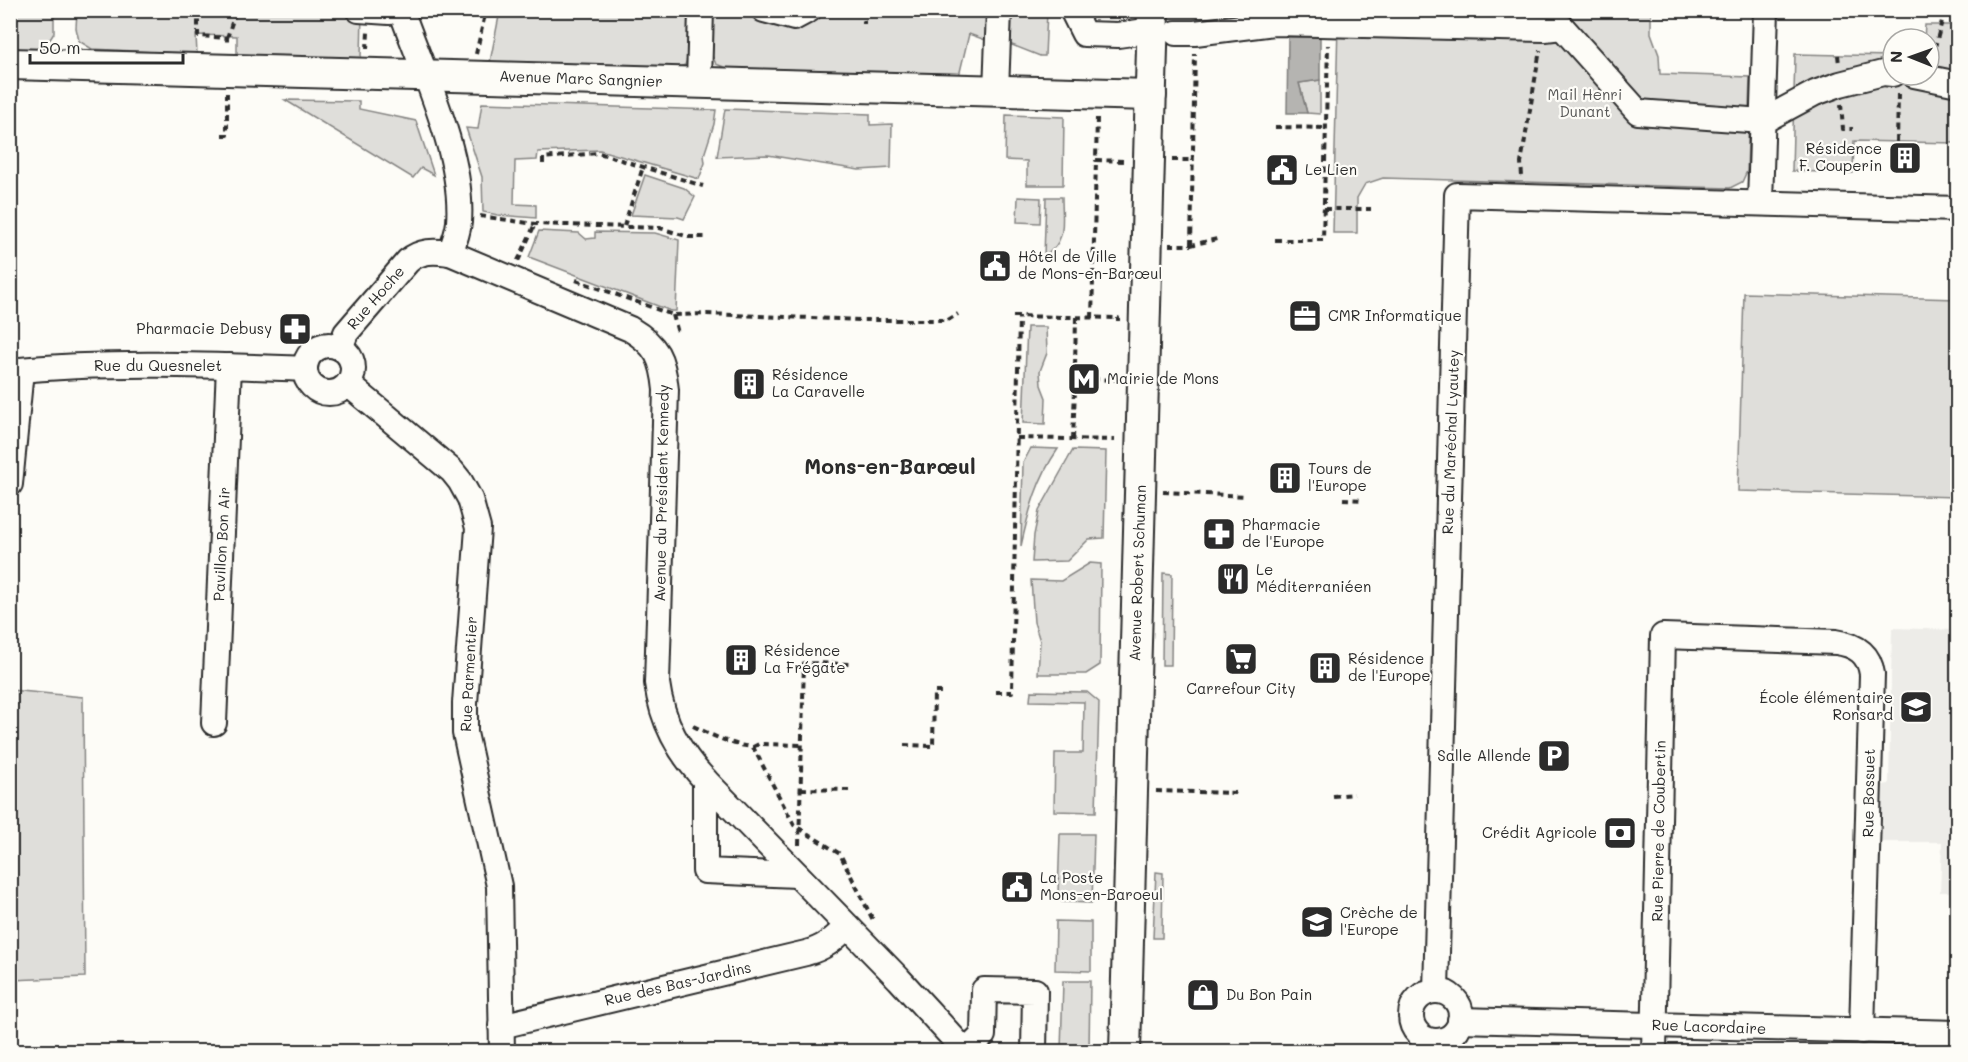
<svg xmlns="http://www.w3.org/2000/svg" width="1968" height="1062" viewBox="0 0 1968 1062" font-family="Mali,sans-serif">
<rect width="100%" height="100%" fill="#fdfcf7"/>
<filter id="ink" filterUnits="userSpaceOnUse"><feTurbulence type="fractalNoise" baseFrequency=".0167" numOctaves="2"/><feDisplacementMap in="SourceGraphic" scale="12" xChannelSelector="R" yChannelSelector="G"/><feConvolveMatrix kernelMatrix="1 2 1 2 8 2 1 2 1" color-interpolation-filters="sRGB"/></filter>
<g filter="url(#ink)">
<polygon fill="#edece8" points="1892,628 1957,630 1957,892 1940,892 1942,842 1882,842 1883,785 1889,784"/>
<g fill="#dfdeda" stroke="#858482" stroke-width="1.5">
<polygon points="11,11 54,11 54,33 46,46 32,51 11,50"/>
<polygon points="77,11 362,11 361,58 237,55 237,36 196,35 197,54 92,49 79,41 76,28"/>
<polygon points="500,11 689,11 687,59 685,65 677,68 490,62"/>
<polygon points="711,11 737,11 794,25 809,17 990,12 988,41 969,34 959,76 729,69 716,64 710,51"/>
<polygon points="1007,11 1047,11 1045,56 1040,56 1007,43"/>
<polygon points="1563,11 1651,11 1651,33 1659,55 1660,74 1750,77 1747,171 1742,182 1730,188 1383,178 1365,184 1357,198 1357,233 1333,233 1338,23 1562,27"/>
<polygon points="1925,25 1957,25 1957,143 1854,141 1853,173 1792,171 1795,54 1893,56 1893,75 1929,75 1929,39 1924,39"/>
<polygon points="1320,80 1320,114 1307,113 1299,83"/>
<polygon points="285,100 359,101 359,109 416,121 434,175 421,168 413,178"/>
<polygon points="482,103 716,110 714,124 704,155 705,163 699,179 600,150 538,152 537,160 515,161 514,204 536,205 536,218 498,215 483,212 482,177 466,128 478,129"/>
<polygon points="725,109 870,114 870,125 892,124 891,168 859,170 768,155 717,157"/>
<polygon points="1006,115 1064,117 1063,185 1027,185 1027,161 1005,160"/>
<polygon points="645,175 684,188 695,197 684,219 678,217 631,215"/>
<polygon points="1018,197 1041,198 1040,223 1017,222"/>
<path d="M 1046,197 L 1062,197 C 1062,222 1068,242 1044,256 Z"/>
<polygon points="539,231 579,233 586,239 595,238 595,232 655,233 679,240 676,311 671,311 529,257"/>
<polygon points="1744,293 1957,299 1957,497 1738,491"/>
<polygon points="1027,327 1046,327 1047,353 1040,371 1041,385 1046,398 1045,424 1023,423"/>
<path d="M 1031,448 L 1058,449 C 1037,479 1029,510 1021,546 L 1023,463 Z"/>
<polygon points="1073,450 1106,451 1104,538 1089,539 1067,561 1032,562 1034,535 1039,511"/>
<polygon points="1090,563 1101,564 1100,665 1086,674 1038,674 1040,641 1034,622 1031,580 1061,581"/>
<polygon points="1163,573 1172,574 1171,665 1162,665"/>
<polygon points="10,690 83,697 85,977 11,980"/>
<polygon points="1031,691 1087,692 1099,702 1096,812 1054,811 1055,753 1083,753 1084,702 1030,701"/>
<polygon points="1060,834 1094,834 1092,903 1062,902 1062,895 1058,894"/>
<polygon points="1156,872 1163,873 1162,938 1153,938"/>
<polygon points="1056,921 1091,922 1091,971 1055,970"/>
<polygon points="1063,981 1090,981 1089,1051 1061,1051"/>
</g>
<polygon fill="#b5b4b1" stroke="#7e7d7b" stroke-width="1.5" points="1288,37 1320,37 1320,80 1299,83 1307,113 1287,113"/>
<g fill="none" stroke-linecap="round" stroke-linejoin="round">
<g stroke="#2b2b2b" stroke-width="28">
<g id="minor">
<polyline points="359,10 389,12 394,10"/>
<polyline points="764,10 794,18 809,10"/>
<polyline points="1072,10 1084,34 1118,35 1139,32"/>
<polyline points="1562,27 1638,112 1763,121 1815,93 1840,84 1883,73 1893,74"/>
<polyline points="1176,33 1195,33 1274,23 1545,29 1562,27"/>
<polyline points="1914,75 1958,84"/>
<polyline points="699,82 701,10"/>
<polyline points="996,91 999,10"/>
<polyline points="1760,203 1766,10"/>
<path d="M 450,253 L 630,329 C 657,345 663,359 666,390 L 657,683 C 662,722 679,752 705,780 L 899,979 L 966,1052"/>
<circle cx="329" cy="369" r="24"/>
<path d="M 340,348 L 346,333 L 408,261 C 421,250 434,251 450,253 C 454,243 458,233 459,222 C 464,156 423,72 401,10"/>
<path d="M 10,371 C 108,361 207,365 305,369"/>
<polyline points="348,384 452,471 460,481 470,499 478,528 465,703 465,733 499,886 502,1052"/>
<polyline points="10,484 21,370"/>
<polyline points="214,723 229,366"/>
<polyline points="705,780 705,871 797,875"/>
<polyline points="1436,991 1457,195 1958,209"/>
<circle cx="1436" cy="1016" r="25"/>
<polyline points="1460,1020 1958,1033"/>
<path d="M 501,1026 L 806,953 C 824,948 834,940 846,927"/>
<polyline points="966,1052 983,1035 984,990 1035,991 1034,1052"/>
<path d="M 1654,1052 L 1663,636 L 1836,642 C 1856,645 1869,653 1872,674 L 1862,1031"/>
</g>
</g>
<g stroke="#2b2b2b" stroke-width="34">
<g id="major">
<polyline points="10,64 1151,95"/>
<polyline points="1125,1052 1153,10"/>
</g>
</g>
<g stroke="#2b2b2b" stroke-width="4" stroke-dasharray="6 4.5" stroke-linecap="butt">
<polyline points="198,10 198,36 227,38 227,46"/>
<polyline points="864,10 864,24"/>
<polyline points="227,38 236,10"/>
<polyline points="367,49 368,32"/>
<polyline points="476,54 486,10"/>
<polyline points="1838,55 1839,64"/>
<polyline points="1932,58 1945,10"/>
<polyline points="1841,104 1843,129 1853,129"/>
<polyline points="1097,118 1096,160 1124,161"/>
<polyline points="1275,127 1327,128"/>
<polyline points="222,135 227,135 227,93"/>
<polyline points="1897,142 1898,94"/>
<polyline points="1172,160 1192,160"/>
<polyline points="543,164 543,158 599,153 703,186"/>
<polyline points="1522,176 1521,163 1540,50"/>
<polyline points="1324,209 1371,209"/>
<polyline points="480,216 535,224 660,228 689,237 709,237"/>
<polyline points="624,226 643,167"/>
<polyline points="1275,240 1323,240 1328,45"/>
<polyline points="1169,245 1191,245 1217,239"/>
<polyline points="1191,245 1195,54"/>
<polyline points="517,258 519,259 535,224"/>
<polyline points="576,280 673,315 707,314 862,320 948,320 958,314"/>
<polyline points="673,315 678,333"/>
<polyline points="1013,316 1118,318 1118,321"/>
<polyline points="1092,318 1096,160"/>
<polyline points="1075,365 1076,317"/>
<polyline points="1093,379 1117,380"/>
<polyline points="1017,438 1115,440"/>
<polyline points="1073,439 1075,389"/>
<polyline points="1163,492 1246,496"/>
<polyline points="1343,499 1363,500"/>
<polyline points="996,692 1012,692 1019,316"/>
<path d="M 693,726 C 714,736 730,745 753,747 L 794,825 L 840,854 L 873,920"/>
<polyline points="904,745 933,746 934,692 942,692"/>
<polyline points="753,747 759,744 802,745"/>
<polyline points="801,789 849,790"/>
<polyline points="1156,791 1237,793"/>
<polyline points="1333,796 1354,794"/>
<polyline points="799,845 804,663 852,664"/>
</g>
<use href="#minor" stroke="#fdfcf7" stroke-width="24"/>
<use href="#major" stroke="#fdfcf7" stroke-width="30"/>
</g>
</g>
<defs>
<g id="building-square" transform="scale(1.725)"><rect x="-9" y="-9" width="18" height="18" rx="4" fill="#2b2b2b" stroke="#fdfcf7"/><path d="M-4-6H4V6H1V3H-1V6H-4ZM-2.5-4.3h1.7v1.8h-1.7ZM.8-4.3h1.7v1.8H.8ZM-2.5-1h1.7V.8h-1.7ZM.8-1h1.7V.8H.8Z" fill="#fff"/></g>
<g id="civic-square" transform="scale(1.725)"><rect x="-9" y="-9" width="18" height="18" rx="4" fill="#2b2b2b" stroke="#fdfcf7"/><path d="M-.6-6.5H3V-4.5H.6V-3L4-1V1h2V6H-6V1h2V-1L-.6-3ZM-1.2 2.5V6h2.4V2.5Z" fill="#fff"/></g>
<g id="office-square" transform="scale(1.725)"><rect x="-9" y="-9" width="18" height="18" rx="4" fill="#2b2b2b" stroke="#fdfcf7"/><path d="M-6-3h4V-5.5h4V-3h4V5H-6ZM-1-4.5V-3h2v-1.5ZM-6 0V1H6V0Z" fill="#fff"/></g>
<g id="pharmacy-square" transform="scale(1.725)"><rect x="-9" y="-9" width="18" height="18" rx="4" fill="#2b2b2b" stroke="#fdfcf7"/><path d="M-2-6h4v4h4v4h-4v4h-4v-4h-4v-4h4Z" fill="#fff"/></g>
<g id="metro-square" transform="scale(1.725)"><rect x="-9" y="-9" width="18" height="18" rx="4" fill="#2b2b2b" stroke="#fdfcf7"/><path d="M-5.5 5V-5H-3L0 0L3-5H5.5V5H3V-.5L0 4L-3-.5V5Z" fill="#fff"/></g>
<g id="restaurant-square" transform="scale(1.725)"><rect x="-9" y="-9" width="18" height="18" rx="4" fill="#2b2b2b" stroke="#fdfcf7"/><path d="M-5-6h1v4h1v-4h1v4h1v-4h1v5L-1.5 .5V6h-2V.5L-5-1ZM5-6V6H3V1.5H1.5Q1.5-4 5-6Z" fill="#fff"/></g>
<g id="supermarket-square" transform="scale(1.725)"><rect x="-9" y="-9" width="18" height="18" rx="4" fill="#2b2b2b" stroke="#fdfcf7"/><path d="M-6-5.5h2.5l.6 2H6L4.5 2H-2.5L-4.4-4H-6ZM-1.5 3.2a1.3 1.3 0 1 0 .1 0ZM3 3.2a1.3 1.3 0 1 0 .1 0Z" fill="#fff"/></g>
<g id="school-square" transform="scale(1.725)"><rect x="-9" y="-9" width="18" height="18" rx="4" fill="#2b2b2b" stroke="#fdfcf7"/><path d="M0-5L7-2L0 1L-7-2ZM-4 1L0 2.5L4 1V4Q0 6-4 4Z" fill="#fff"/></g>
<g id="parking-square" transform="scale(1.725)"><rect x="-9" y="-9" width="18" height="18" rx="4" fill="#2b2b2b" stroke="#fdfcf7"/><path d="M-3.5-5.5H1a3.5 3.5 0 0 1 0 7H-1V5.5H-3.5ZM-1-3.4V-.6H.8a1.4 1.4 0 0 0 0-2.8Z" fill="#fff"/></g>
<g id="bank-square" transform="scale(1.725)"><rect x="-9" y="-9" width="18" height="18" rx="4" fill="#2b2b2b" stroke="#fdfcf7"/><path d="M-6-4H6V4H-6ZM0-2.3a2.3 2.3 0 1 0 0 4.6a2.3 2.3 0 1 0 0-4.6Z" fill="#fff"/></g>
<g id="shop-square" transform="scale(1.725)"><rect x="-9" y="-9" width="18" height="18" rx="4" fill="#2b2b2b" stroke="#fdfcf7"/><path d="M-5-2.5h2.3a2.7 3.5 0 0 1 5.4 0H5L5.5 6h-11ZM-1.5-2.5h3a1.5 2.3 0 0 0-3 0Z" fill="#fff"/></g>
</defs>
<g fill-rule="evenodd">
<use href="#building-square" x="1905" y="158"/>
<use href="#civic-square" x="1282" y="170"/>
<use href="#civic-square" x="995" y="266"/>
<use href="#office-square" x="1305" y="316"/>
<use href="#pharmacy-square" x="295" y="329"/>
<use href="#metro-square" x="1084" y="379"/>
<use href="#building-square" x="749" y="384"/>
<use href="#building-square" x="1285" y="478"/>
<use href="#pharmacy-square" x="1219" y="534"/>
<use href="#restaurant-square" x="1233" y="579"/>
<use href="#supermarket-square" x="1241" y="659"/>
<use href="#building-square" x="741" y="660"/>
<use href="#building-square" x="1325" y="668"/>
<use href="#school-square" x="1916" y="707"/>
<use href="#parking-square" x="1554" y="756"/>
<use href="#bank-square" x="1620" y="833"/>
<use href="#civic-square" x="1017" y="887"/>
<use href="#school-square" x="1317" y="922"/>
<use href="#shop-square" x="1203" y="995"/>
</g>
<g text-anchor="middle" stroke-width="4.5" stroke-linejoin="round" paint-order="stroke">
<g font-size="15" fill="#2b2b2b" stroke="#fdfcf7">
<text transform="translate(581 79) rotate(2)" y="5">Avenue Marc Sangnier</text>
<text transform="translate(376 298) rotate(-49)" y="5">Rue Hoche</text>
<text x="158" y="371">Rue du Quesnelet</text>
<text transform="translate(1451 442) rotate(-88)" y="5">Rue du Maréchal Lyautey</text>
<text transform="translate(662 493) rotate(-89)" y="5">Avenue du Président Kennedy</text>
<text transform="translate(222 544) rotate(-87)" y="5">Pavillon Bon Air</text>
<text transform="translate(1138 573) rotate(-88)" y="5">Avenue Robert Schuman</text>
<text transform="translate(469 674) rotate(-87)" y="5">Rue Parmentier</text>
<text transform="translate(1869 793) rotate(-89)" y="5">Rue Bossuet</text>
<text transform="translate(1659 831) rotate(-89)" y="5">Rue Pierre de Coubertin</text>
<text transform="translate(678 984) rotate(-13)" y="5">Rue des Bas-Jardins</text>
<text transform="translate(1709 1027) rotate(2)" y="5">Rue Lacordaire</text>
</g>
<g font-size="15" fill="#585857" stroke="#fdfcf7">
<text x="1585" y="100">Mail Henri<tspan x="1585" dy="17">Dunant</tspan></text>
</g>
<g font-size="15" fill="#2b2b2b" stroke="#fdfcf7" text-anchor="start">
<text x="1882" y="154" text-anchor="end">Résidence<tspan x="1882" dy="17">F. Couperin</tspan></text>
<text x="1305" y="175">Le Lien</text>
<text x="1018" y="262">Hôtel de Ville<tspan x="1018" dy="17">de Mons-en-Barœul</tspan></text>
<text x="1328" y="321">CMR Informatique</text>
<text x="272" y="334" text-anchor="end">Pharmacie Debusy</text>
<text x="772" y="380">Résidence<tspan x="772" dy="17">La Caravelle</tspan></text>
<text x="1107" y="384">Mairie de Mons</text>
<text x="1308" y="474">Tours de<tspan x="1308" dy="17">l'Europe</tspan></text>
<text x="1242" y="530">Pharmacie<tspan x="1242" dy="17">de l'Europe</tspan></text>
<text x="1256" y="575">Le<tspan x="1256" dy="17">Méditerraniéen</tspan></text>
<text x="764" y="656">Résidence<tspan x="764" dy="17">La Frégate</tspan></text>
<text x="1348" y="664">Résidence<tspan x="1348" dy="17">de l'Europe</tspan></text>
<text x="1241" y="694" text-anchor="middle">Carrefour City</text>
<text x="1893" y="703" text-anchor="end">École élémentaire<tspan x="1893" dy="17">Ronsard</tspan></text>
<text x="1531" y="761" text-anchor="end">Salle Allende</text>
<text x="1597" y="838" text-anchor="end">Crédit Agricole</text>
<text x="1040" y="883">La Poste<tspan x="1040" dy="17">Mons-en-Baroeul</tspan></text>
<text x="1340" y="918">Crèche de<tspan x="1340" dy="17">l'Europe</tspan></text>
<text x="1226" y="1000">Du Bon Pain</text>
</g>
<g font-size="21" font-weight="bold" fill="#2b2b2b" stroke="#fdfcf7">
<text x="890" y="474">Mons-en-Barœul</text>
</g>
</g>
<rect width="1968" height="1062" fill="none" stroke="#fdfcf7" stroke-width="36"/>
<rect x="18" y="18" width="1932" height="1026" fill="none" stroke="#2b2b2b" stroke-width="2" filter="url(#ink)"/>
<g transform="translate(1911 57) rotate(271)"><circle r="28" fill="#fdfcf7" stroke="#a9a8a5" stroke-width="1.5"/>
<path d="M0-4.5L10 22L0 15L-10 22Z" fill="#2b2b2b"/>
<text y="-9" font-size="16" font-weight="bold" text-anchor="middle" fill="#2b2b2b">N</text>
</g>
<path d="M30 54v9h153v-9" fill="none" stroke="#2b2b2b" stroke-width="3"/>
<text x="39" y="54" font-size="18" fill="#2b2b2b" stroke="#fdfcf7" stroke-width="4.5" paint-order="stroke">50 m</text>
</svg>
